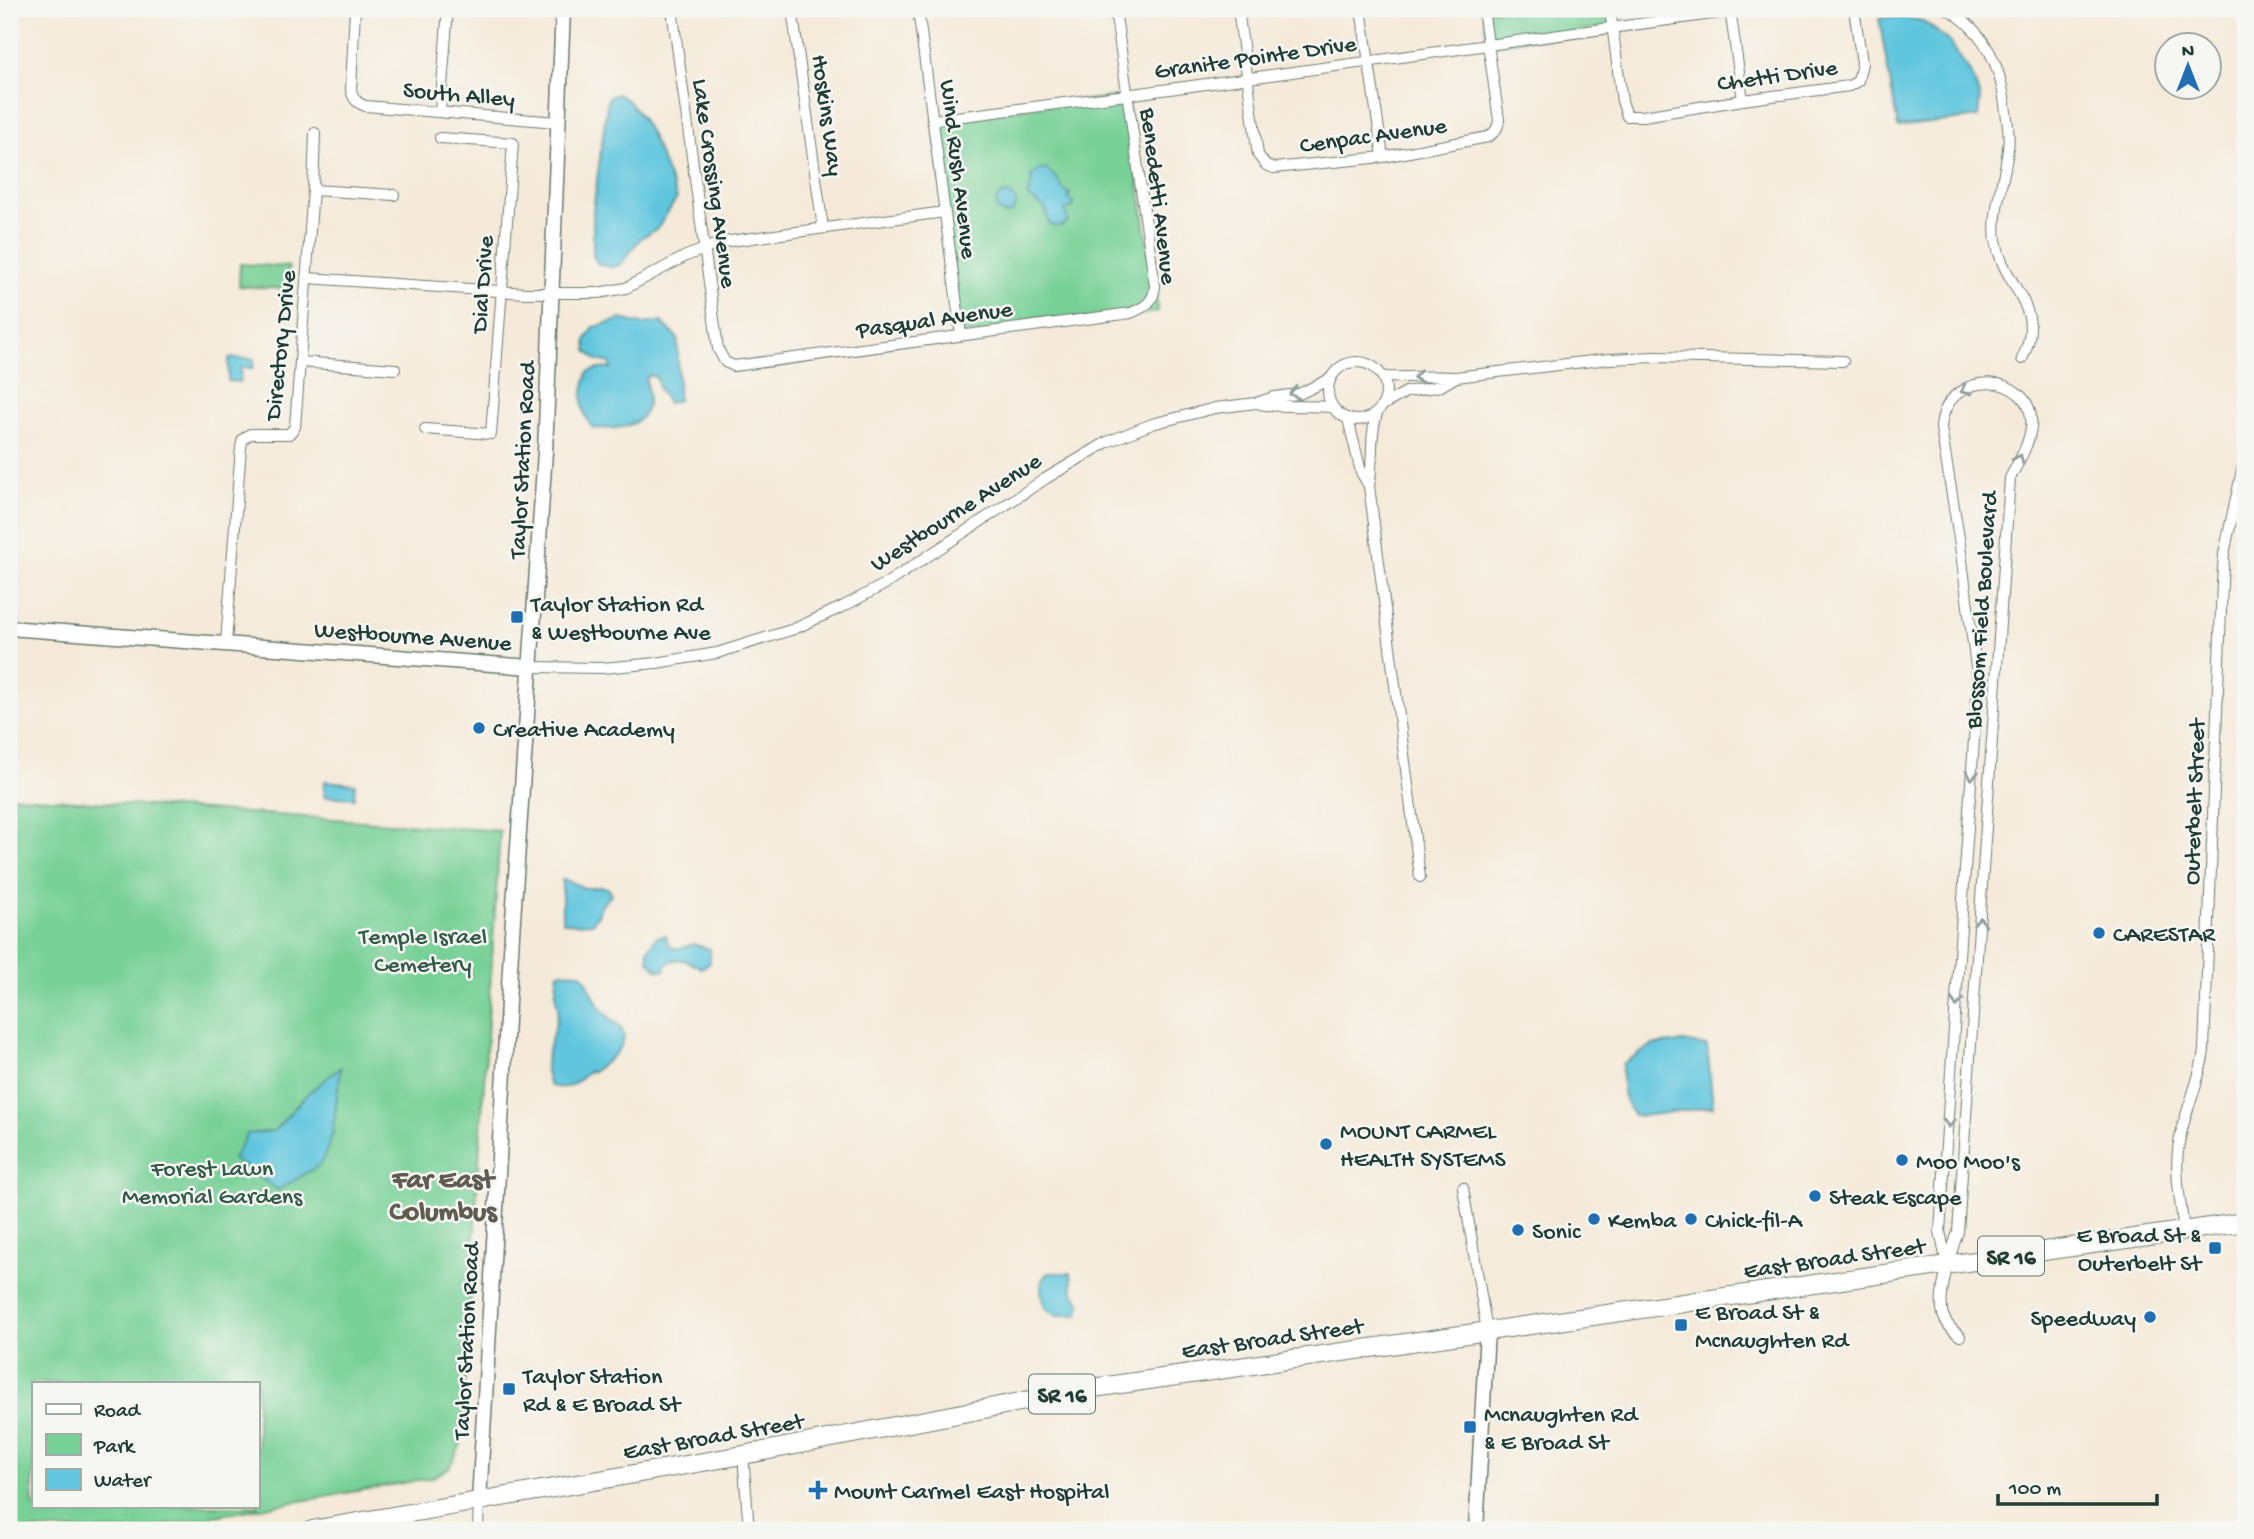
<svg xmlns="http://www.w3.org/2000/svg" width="2254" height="1539" viewBox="0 0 2254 1539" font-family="'Gochi Hand',sans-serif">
<rect width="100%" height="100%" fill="#f6f6f2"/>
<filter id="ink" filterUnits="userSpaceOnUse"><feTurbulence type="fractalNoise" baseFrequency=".0143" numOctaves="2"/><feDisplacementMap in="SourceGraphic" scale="14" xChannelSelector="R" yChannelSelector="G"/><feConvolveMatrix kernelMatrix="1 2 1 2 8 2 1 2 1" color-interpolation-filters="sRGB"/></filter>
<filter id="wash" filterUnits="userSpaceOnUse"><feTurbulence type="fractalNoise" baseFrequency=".00686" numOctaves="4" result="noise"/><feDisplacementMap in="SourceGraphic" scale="28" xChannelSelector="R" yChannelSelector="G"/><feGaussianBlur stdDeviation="1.57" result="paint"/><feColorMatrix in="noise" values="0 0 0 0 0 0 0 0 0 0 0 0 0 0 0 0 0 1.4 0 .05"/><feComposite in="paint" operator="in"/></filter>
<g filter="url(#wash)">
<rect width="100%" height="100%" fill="#f5ead9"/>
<g fill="#77d096" stroke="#4b8665" stroke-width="2" fill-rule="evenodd">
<polygon points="1483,9 1610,9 1612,26 1488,45"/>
<polygon points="1126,95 1158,312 961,335 933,120"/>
<polygon points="240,264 289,267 288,289 239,286"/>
<path d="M 9,796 L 500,831 L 461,1444 L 449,1468 L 431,1478 L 136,1530 L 9,1530 ZM 33,1383 L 257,1383 L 257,1506 L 33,1506 Z"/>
</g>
<g fill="#61c6de" stroke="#408289" stroke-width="2">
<polygon points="1899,17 1923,21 1949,41 1973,77 1980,98 1978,117 1898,127 1879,18"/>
<path d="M 616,94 C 644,102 666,173 677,198 L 657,229 L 641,238 L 620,265 L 610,267 L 598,264 L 593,256 L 593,210 L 608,98 Z"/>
<polygon points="1046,169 1058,180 1063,189 1070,194 1068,199 1074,203 1073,207 1065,210 1068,221 1061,226 1053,226 1049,223 1045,208 1027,196 1032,184 1031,176 1039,170"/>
<circle cx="1006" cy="204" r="10"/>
<path d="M 621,319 L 641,324 L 662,322 L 678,339 L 678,400 L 668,403 L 659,389 L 657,378 L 650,375 L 646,379 C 647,387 650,400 647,407 C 640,430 612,429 593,428 C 578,410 581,394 588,372 L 598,369 L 611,368 L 610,363 L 597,360 L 587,351 L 586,340 L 594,327 Z"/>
<polygon points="229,358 254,359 253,368 241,368 240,382 228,381"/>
<polygon points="325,781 355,784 354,798 324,796"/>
<path d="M 562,880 C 572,880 577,886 585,888 C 594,889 601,884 609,889 L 611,894 L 600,907 L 599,913 L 592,923 L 574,924 L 562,921 Z"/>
<path d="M 666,935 L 669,946 L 679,949 L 693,944 L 710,949 L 710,963 L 701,968 C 690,962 678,955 667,964 L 664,971 L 658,970 L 649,961 L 648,949 L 657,937 Z"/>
<path d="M 558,972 L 581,973 C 590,983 592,995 599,1006 C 604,1014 613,1019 619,1026 C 635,1044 605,1062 593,1072 L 589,1071 C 576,1083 568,1091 550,1086 C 538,1060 556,1036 558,1010 C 559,1001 557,1008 556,999 C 555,991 557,980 558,972 Z"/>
<path d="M 1683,1042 L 1707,1046 L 1713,1107 L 1642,1116 L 1634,1115 C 1620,1100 1622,1083 1622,1064 L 1653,1045 Z"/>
<polygon points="341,1067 332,1136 321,1164 278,1190 233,1159 247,1134 274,1131 307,1094"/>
<path d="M 1048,1273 L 1071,1273 L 1073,1291 L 1081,1304 L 1078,1315 L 1056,1315 L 1045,1308 C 1041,1297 1037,1281 1048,1273 Z"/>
</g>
</g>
<g filter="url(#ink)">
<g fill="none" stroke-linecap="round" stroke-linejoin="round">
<g stroke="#6a7a6e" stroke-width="12">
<g id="street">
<path d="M 355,9 L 351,89 C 353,99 356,102 365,106 L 557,122"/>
<polyline points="530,9 534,9"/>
<path d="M 672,9 L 718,349 L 725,362 L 734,366 L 1131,313 C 1145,307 1154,302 1155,286 L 1115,9"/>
<polyline points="792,9 823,228"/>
<polyline points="918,9 961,335"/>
<path d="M 1238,9 L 1258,155 L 1266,165 L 1274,168 L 1383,157 L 1488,137 C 1495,132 1498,129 1499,120 L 1483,9"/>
<polyline points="1361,9 1383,157"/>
<polyline points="1610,9 1622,101 1627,116 1643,116 1743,100 1849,86 1858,81 1862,63 1854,9"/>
<polyline points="1730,9 1743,100"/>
<path d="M 1948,9 C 1988,34 2001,67 2006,112 C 2008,124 2010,137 2008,149 C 2005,179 1992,209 1996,240 C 2003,289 2048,304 2022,359"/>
<polyline points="440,112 448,9"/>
<polyline points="933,120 1126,95 1748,9"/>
<polyline points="313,190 394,195"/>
<polyline points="308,278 527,293 598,293 626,288 686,256 723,242 944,212"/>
<circle cx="1357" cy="391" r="29"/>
<polyline points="300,362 395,369"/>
<path d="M 1383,377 C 1407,378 1431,375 1456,377 L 1441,386 L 1406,392 L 1383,405"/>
<polyline points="1456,377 1609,359 1654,357 1843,361"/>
<path d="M 1260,404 C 1284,408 1308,405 1332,407"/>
<path d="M 1348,419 L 1361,472 L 1369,486 C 1374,461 1369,437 1377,413"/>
<polyline points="425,429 491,434 513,143 440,138"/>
<polyline points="1369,486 1420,877"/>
<polyline points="226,643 241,447 243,439 250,434 289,434 295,427 313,190 315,133"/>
<polyline points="531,667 603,668 656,663 717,653 794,629 844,606 887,583 1045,479 1107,442 1152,424 1215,408 1256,403 1274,397 1299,394 1330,379"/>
<polyline points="1463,1188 1487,1331"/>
<path d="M 2184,1231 C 2181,1205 2175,1176 2178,1150 C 2182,1115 2200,1084 2204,1050 L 2222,583 L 2224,554 L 2245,456"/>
<path d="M 1947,1265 L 1940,1231 L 1978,682 L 1959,538 L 1941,428 C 1945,365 2037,372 2031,427 C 2029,445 2018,463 2010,478 L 1958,1232 C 1951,1252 1937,1294 1943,1315 C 1946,1324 1953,1331 1960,1336"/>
<polyline points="743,1455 749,1530"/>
<polyline points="478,1530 479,1501"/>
</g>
</g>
<g stroke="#6a7a6e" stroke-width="17">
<g id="secondary">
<polyline points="9,628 531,667"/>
<polyline points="479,1501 512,934 545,452 563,9"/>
<polyline points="1476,1530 1487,1331"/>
</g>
</g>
<g stroke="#6a7a6e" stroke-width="20">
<polyline id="highway" points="312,1530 743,1455 1093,1388 2245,1222"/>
</g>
<use href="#street" stroke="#fff" stroke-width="10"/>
<use href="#secondary" stroke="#fff" stroke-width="14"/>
<use href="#highway" stroke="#fff" stroke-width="18"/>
</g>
<defs><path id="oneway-chevron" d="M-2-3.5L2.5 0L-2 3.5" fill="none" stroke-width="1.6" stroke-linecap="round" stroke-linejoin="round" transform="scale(1.75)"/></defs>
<g stroke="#8f9e9a">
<use href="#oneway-chevron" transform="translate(1418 377) rotate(174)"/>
<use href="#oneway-chevron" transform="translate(1965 390) rotate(152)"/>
<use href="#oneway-chevron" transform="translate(1294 393) rotate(168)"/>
<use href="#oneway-chevron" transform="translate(2019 459) rotate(-66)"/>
<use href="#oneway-chevron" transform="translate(1972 775) rotate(94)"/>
<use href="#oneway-chevron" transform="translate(1980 922) rotate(-86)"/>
<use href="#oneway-chevron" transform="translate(1957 1002) rotate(94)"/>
<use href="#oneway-chevron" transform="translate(1949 1123) rotate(95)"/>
</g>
</g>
<g fill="#1f6fb2" stroke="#f6f6f2" stroke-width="2.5">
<rect x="510" y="610" width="14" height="14" rx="3.5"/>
<circle cx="479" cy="728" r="7"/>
<circle cx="2099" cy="933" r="7"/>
<circle cx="1326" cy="1144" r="7"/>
<circle cx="1902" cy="1160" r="7"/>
<circle cx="1815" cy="1196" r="7"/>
<circle cx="1594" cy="1219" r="7"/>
<circle cx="1691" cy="1219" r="7"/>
<circle cx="1518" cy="1230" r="7"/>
<rect x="2208" y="1241" width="14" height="14" rx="3.5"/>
<circle cx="2150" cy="1317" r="7"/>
<rect x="1674" y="1318" width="14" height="14" rx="3.5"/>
<rect x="502" y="1382" width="14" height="14" rx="3.5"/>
<rect x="1463" y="1420" width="14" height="14" rx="3.5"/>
<path d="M814.5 1479.5h7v7h7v7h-7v7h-7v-7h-7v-7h7z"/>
</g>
<g text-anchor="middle" stroke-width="5" stroke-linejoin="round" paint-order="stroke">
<g fill="#f6f6f2" stroke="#60746d" stroke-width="2">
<rect x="1978" y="1236.5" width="66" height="39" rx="5"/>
<rect x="1029" y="1374.5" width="66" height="39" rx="5"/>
</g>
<g font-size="23" font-weight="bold" fill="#1f3d34">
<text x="2011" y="1264">SR 16</text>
<text x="1062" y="1402">SR 16</text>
</g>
<g font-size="24" fill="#1f3d34" stroke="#f6f6f2">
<text transform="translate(1255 56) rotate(-8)" y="8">Granite Pointe Drive</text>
<text transform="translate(1777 74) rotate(-8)" y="8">Chetti Drive</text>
<text transform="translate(459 93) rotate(5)" y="8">South Alley</text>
<text transform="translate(829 115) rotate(82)" y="8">Hoskins Way</text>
<text transform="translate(1373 134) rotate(-8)" y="8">Cenpac Avenue</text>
<text transform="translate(960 169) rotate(83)" y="8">Wind Rush Avenue</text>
<text transform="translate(716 183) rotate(82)" y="8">Lake Crossing Avenue</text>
<text transform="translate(1160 196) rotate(83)" y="8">Benedetti Avenue</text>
<text transform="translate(481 284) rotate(-86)" y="8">Dial Drive</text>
<text transform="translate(934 318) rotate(-8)" y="8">Pasqual Avenue</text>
<text transform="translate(279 345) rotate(-84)" y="8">Directory Drive</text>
<text transform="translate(521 460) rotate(-87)" y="8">Taylor Station Road</text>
<text transform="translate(955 511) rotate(-33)" y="8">Westbourne Avenue</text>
<text transform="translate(1980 610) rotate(-86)" y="8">Blossom Field Boulevard</text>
<text transform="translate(413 635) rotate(4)" y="8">Westbourne Avenue</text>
<text transform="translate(2193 802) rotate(-88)" y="8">Outerbelt Street</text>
<text transform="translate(1834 1257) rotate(-8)" y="8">East Broad Street</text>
<text transform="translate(1272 1337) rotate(-8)" y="8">East Broad Street</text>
<text transform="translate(465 1341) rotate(-87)" y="8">Taylor Station Road</text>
<text transform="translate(713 1435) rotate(-10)" y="8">East Broad Street</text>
</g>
<g font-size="24" fill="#1f3d34" stroke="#f6f6f2" text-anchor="start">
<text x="531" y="611">Taylor Station Rd<tspan x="531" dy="28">&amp; Westbourne Ave</tspan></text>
<text x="493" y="736">Creative Academy</text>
<text x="2113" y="941">CARESTAR</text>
<text x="1340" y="1138">MOUNT CARMEL<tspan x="1340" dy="28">HEALTH SYSTEMS</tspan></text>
<text x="1916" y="1168">Moo Moo's</text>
<text x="1829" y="1204">Steak Escape</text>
<text x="1608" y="1227">Kemba</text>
<text x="1705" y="1227">Chick-fil-A</text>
<text x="1532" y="1238">Sonic</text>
<text x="2201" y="1242" text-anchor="end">E Broad St &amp;<tspan x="2201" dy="28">Outerbelt St</tspan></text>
<text x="1695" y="1319">E Broad St &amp;<tspan x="1695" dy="28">Mcnaughten Rd</tspan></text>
<text x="2136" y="1325" text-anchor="end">Speedway</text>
<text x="523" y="1383">Taylor Station<tspan x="523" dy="28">Rd &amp; E Broad St</tspan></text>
<text x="1484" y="1421">Mcnaughten Rd<tspan x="1484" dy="28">&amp; E Broad St</tspan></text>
<text x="834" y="1498">Mount Carmel East Hospital</text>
</g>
<g font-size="24" fill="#315a48" stroke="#f6f6f2">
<text x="423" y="943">Temple Israel<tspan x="423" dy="28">Cemetery</tspan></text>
<text x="212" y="1175">Forest Lawn<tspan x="212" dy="28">Memorial Gardens</tspan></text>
</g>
<g font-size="28" font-weight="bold" fill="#605c52" stroke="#f6f6f2">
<text x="443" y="1187">Far East<tspan x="443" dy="32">Columbus</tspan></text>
</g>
</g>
<rect width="2254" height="1539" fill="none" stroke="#f6f6f2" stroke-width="35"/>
<rect x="32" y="1382" width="228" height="126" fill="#f6f6f2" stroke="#a0aca6" stroke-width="2"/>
<rect x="46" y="1404" width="35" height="10" fill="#ffffff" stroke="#a0aca6" stroke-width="2"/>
<text x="94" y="1416" font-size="21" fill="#1f3d34">Road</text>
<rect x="46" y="1434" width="35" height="21" fill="#77d096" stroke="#a0aca6" stroke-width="2"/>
<text x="94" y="1452" font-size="21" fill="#1f3d34">Park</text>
<rect x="46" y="1469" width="35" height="21" fill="#61c6de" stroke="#a0aca6" stroke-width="2"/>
<text x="94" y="1486" font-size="21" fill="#1f3d34">Water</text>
<g transform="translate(2188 66)"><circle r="33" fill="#f6f6f2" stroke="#a0aca6" stroke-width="2"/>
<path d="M0-5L12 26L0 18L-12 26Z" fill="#1f6fb2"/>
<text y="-10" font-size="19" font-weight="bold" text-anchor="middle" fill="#1f3d34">N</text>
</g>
<path d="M1998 1494v10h159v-10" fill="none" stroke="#1f3d34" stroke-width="3.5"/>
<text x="2009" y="1494" font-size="21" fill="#1f3d34" stroke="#f6f6f2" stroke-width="5" paint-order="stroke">100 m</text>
</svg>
